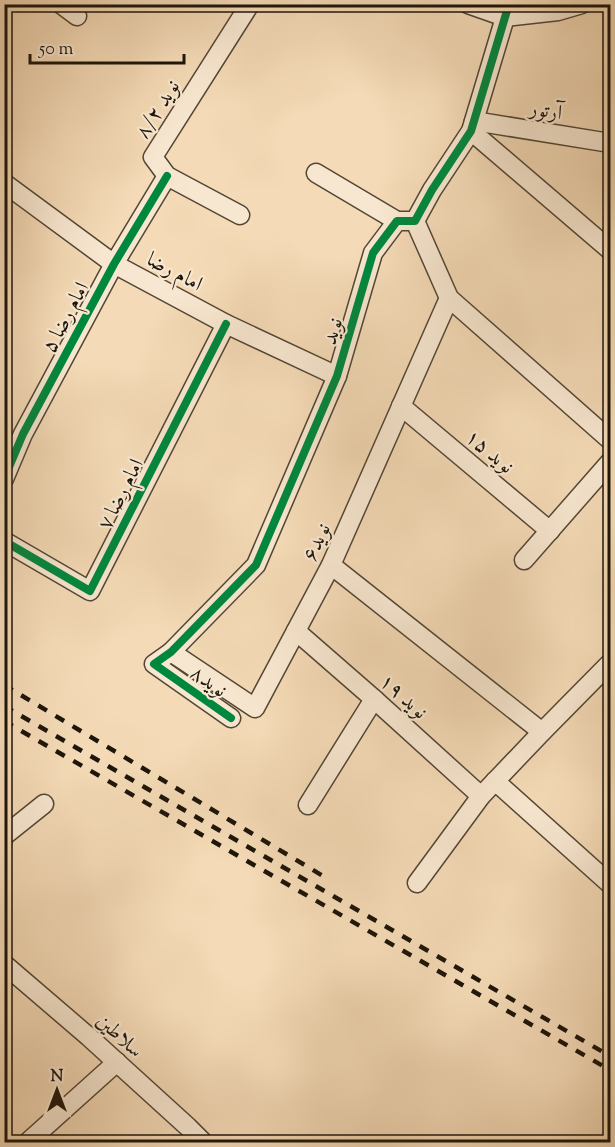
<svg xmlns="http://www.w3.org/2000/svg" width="615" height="1147" viewBox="0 0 615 1147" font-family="'Sorts Mill Goudy',Amiri,serif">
<rect width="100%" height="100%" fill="#f4dab6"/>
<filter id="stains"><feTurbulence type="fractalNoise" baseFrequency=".00333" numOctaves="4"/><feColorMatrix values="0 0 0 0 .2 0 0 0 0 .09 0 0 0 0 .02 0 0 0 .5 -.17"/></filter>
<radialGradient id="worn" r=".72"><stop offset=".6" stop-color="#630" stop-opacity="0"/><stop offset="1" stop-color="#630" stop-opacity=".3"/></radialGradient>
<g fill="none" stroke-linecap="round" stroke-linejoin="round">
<g stroke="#534635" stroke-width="21">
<g id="minor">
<polyline points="61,4 77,16"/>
<polyline points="468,4 505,17 558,11 582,4"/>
<polyline points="474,121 610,143"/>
<polyline points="471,131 610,250"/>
<polyline points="316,173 397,221"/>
<polyline points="4,183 114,264 226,324 337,376"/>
<polyline points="240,215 167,176 153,157 250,4"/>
<polyline points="415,221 449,298 610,440"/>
<polyline points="401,406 550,531"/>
<polyline points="4,479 23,434 114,264 167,176"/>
<polyline points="4,541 90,591 226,324"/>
<polyline points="524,560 610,462"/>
<polyline points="331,565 542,732"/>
<polyline points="296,631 374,699 481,796"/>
<polyline points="171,652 255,708 331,565 449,298"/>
<polyline points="231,718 154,664 171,652 256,565 337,376 373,253 397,221 415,221 432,190 471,131 509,4"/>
<polyline points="495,781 610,884"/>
<polyline points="308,805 374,699"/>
<polyline points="4,836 44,804"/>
<polyline points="417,883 481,796 542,732 610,663"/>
<polyline points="4,964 89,1037 188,1127 203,1142"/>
<polyline points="28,1142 117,1062"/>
</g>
</g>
<use href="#minor" stroke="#f8e7d0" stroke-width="18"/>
<g stroke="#1d150a" stroke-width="4.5" stroke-dasharray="10 10" stroke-linecap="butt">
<polyline points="4,685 328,879"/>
<polyline points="4,706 610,1056"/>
<polyline points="4,721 610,1070"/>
</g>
<g stroke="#f8e7d0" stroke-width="11">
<g id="cycleway">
<polyline points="4,479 23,434 114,264 167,176"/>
<polyline points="4,541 90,591 226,324"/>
<polyline points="231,718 154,664 171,652 256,565 337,376 373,253 397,221 415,221 432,190 471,131 509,4"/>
</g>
</g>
<use href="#cycleway" stroke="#00873e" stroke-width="8"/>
</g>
<g text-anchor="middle" stroke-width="4.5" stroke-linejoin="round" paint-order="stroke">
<g font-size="21" fill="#1d150a" stroke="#f8e7d0">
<text transform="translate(157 109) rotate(-58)" y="7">نوید ۸/۲</text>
<text transform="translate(546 110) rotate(9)" y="7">آرتور</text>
<text transform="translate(175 271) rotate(28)" y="7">امام رضا</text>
<text transform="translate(65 317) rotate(-62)" y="7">امام رضا ۵</text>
<text transform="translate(332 331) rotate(-74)" y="7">نوید</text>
<text transform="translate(490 451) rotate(40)" y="7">نوید ۱۵</text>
<text transform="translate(120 494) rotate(-63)" y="7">امام رضا ۷</text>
<text transform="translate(316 542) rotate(-65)" y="7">نوید۶</text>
<text transform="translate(209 681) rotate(35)" y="7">نوید۸</text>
<text transform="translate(404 696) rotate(42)" y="7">نوید ۱۹</text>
<text transform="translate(120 1035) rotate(42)" y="7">سلاطین</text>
</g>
</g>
<rect width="615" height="1147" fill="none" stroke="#f4dab6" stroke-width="24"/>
<rect x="6" y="6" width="603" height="1135" fill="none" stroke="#1d150a" stroke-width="3"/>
<rect x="12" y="12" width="591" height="1123" fill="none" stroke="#1d150a" stroke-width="1.5"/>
<g transform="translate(57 1090)" stroke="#f8e7d0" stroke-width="4.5" paint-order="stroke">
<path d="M0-4.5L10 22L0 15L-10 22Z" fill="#1d150a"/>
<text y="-9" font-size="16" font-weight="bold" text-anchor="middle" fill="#1d150a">N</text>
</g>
<path d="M30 54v9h154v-9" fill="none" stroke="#1d150a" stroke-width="3"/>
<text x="39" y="54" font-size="18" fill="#1d150a" stroke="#f8e7d0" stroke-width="4.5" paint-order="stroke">50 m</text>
<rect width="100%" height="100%" filter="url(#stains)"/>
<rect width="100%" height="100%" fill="url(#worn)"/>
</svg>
